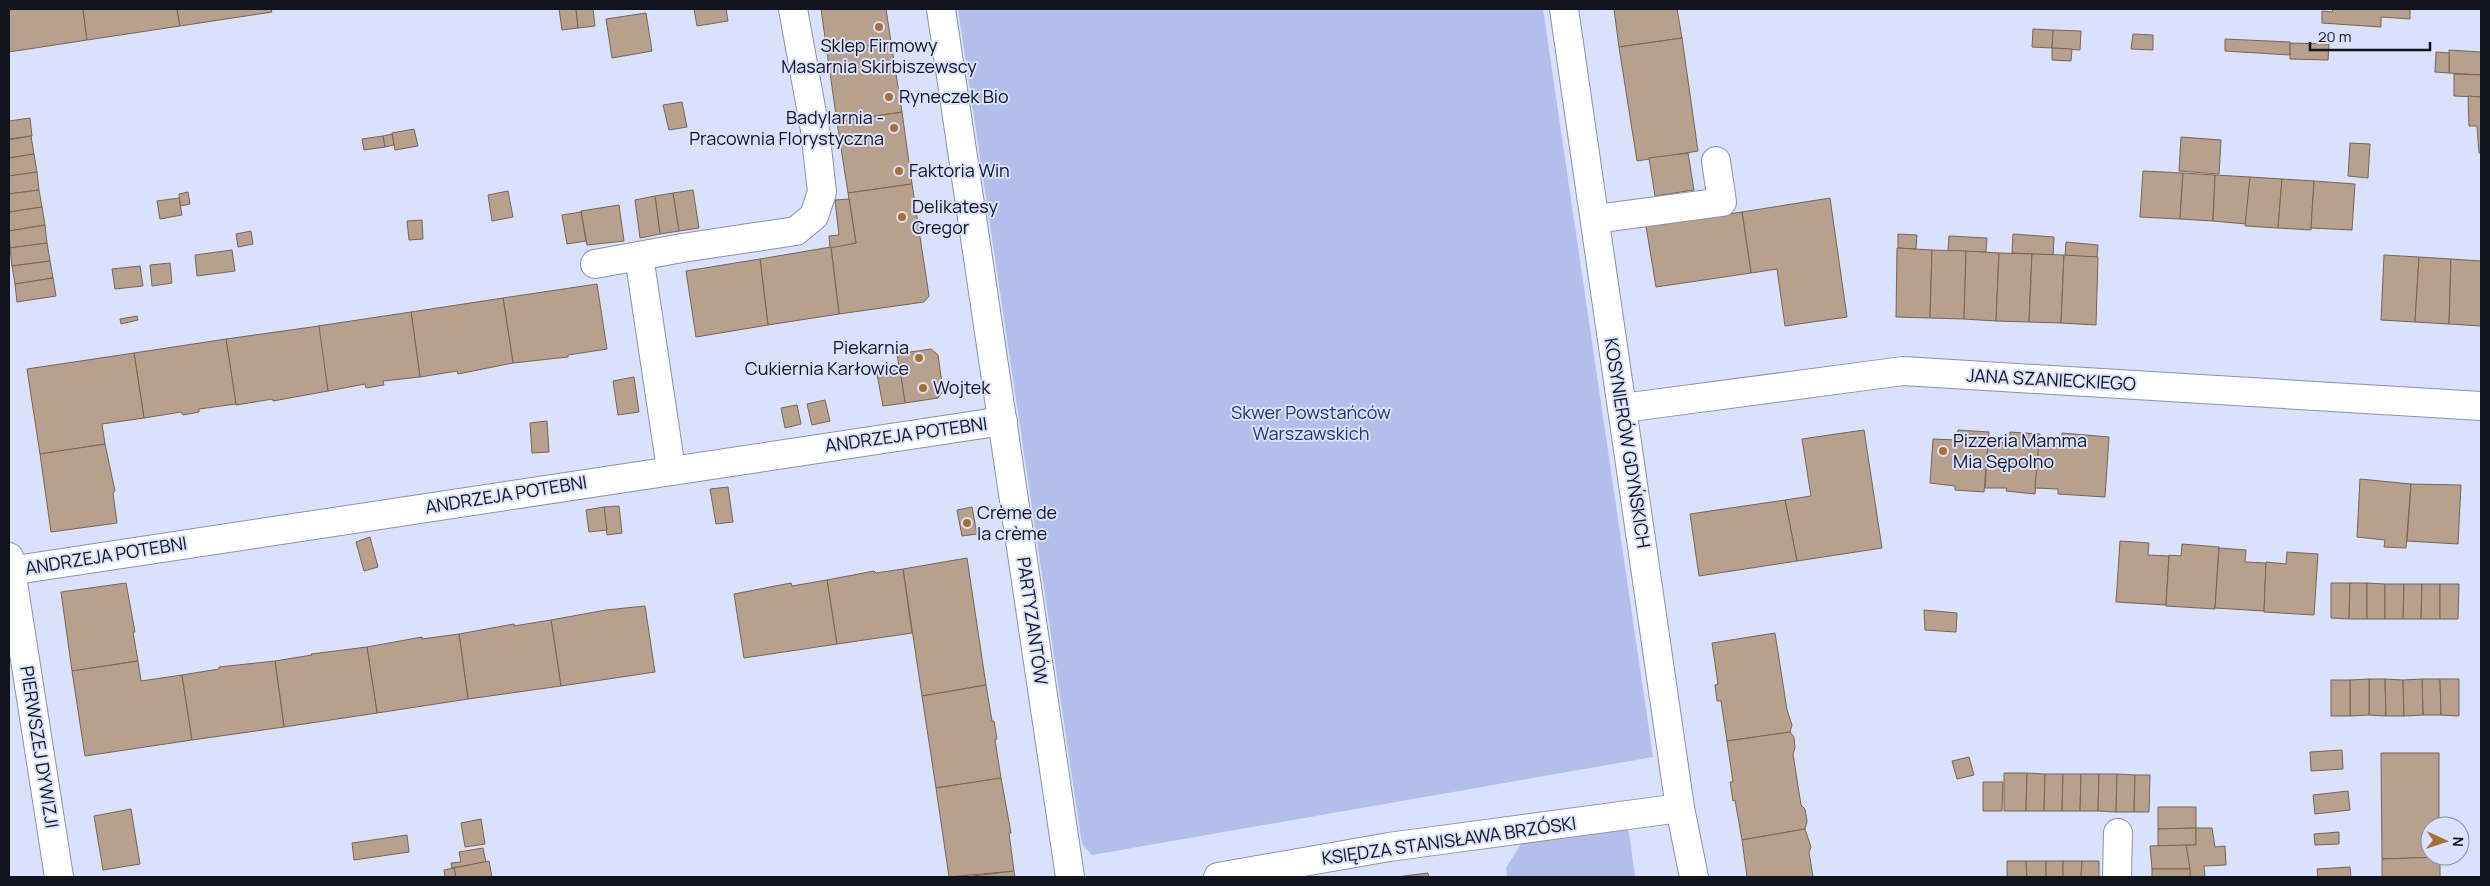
<svg xmlns="http://www.w3.org/2000/svg" width="2490" height="886" viewBox="0 0 2490 886" font-family="Manrope,sans-serif">
<rect width="100%" height="100%" fill="#d9e1fd"/>
<g fill="#b4beea">
<polygon points="958,9 1543,9 1653,757 1092,855 1082,844"/>
<polygon points="1628,826 1635,877 1507,877 1506,868 1524,839"/>
</g>
<g fill="#b8a18c" stroke="#796451">
<polygon points="9,9 83,9 87,40 9,52"/>
<polygon points="83,9 177,9 180,26 87,40"/>
<polygon points="177,9 271,9 272,12 180,26"/>
<polygon points="559,9 576,9 578,28 562,30"/>
<polygon points="576,9 593,9 595,26 578,28"/>
<polygon points="694,9 726,9 728,21 697,26"/>
<polygon points="821,9 886,9 891,42 827,52"/>
<polygon points="1614,9 1677,9 1682,38 1619,47"/>
<polygon points="2333,9 2410,9 2410,19 2381,17 2381,27 2322,23 2322,11 2332,12"/>
<polygon points="646,13 652,51 612,58 606,19"/>
<polygon points="2033,29 2053,30 2052,48 2032,47"/>
<polygon points="2053,30 2081,31 2080,50 2052,48"/>
<polygon points="2133,34 2153,35 2153,50 2131,49"/>
<polygon points="1682,38 1698,151 1637,161 1619,47"/>
<polygon points="2225,39 2290,42 2290,55 2225,51"/>
<polygon points="891,42 902,112 837,122 827,52"/>
<polygon points="2290,43 2329,44 2328,60 2290,59"/>
<polygon points="2052,48 2072,49 2071,61 2052,60"/>
<polygon points="2449,50 2481,52 2481,75 2449,73"/>
<polygon points="2436,52 2449,53 2449,73 2435,72"/>
<polygon points="2454,74 2481,75 2481,97 2454,96"/>
<polygon points="2468,96 2481,97 2481,153 2479,153 2477,126 2469,126"/>
<polygon points="682,102 687,127 669,130 663,105"/>
<polygon points="902,112 912,184 848,193 837,122"/>
<polygon points="30,118 32,136 9,139 9,121"/>
<polygon points="414,129 418,146 395,150 392,133"/>
<polygon points="392,134 394,145 385,147 383,136"/>
<polygon points="31,136 34,154 9,158 9,140"/>
<polygon points="383,136 385,147 364,150 362,139"/>
<polygon points="2181,137 2221,140 2219,174 2179,171"/>
<polygon points="2350,143 2370,144 2368,178 2348,176"/>
<polygon points="1688,153 1694,190 1655,196 1649,158"/>
<polygon points="34,154 37,172 9,176 9,158"/>
<polygon points="2143,171 2183,173 2180,219 2140,217"/>
<polygon points="37,172 39,190 9,194 9,176"/>
<polygon points="2183,173 2215,175 2213,221 2180,219"/>
<polygon points="2215,175 2250,177 2246,224 2213,221"/>
<polygon points="2250,177 2282,179 2278,228 2245,226"/>
<polygon points="2282,179 2314,181 2311,230 2278,228"/>
<polygon points="2314,181 2355,184 2352,230 2311,228"/>
<polygon points="912,184 929,296 924,302 839,314 831,247 856,243 848,193"/>
<polygon points="39,190 42,207 9,212 9,194"/>
<polygon points="693,190 699,228 679,231 673,193"/>
<polygon points="508,191 513,217 492,221 488,195"/>
<polygon points="188,192 190,204 180,206 179,194"/>
<polygon points="673,193 679,231 660,234 655,196"/>
<polygon points="655,196 660,234 640,238 635,200"/>
<polygon points="179,198 182,215 160,219 157,201"/>
<polygon points="1830,198 1847,317 1785,326 1777,269 1751,273 1742,212"/>
<polygon points="849,199 856,243 830,248 829,236 839,235 835,200"/>
<polygon points="619,205 624,241 587,245 581,211"/>
<polygon points="42,207 45,225 9,231 9,212"/>
<polygon points="581,212 586,241 567,244 562,215"/>
<polygon points="1742,212 1751,273 1656,287 1646,226"/>
<polygon points="422,220 423,239 409,240 407,221"/>
<polygon points="45,225 47,243 10,248 9,231"/>
<polygon points="251,231 253,244 238,247 236,234"/>
<polygon points="1898,234 1917,235 1916,249 1898,248"/>
<polygon points="2013,234 2054,237 2053,255 2012,253"/>
<polygon points="1949,236 1987,238 1986,252 1948,251"/>
<polygon points="2066,242 2098,245 2097,257 2065,256"/>
<polygon points="47,243 50,261 12,266 10,248"/>
<polygon points="831,247 839,314 768,325 760,259"/>
<polygon points="1897,248 1932,250 1930,318 1896,317"/>
<polygon points="232,250 235,271 197,276 195,255"/>
<polygon points="1932,250 1966,251 1964,319 1930,318"/>
<polygon points="1966,251 1999,253 1996,321 1964,319"/>
<polygon points="1999,253 2032,254 2029,322 1996,321"/>
<polygon points="2032,254 2064,255 2061,323 2029,322"/>
<polygon points="2064,255 2098,257 2096,325 2061,323"/>
<polygon points="2384,255 2419,257 2415,322 2381,320"/>
<polygon points="2419,257 2451,259 2449,324 2415,322"/>
<polygon points="760,259 768,325 696,337 686,271"/>
<polygon points="2451,259 2481,261 2481,326 2449,324"/>
<polygon points="50,261 53,278 15,284 12,266"/>
<polygon points="170,263 172,283 152,286 150,265"/>
<polygon points="140,266 143,286 115,289 112,269"/>
<polygon points="53,278 56,296 17,302 15,284"/>
<polygon points="597,284 607,349 568,355 568,357 513,363 503,298"/>
<polygon points="503,298 513,363 458,374 457,371 420,377 411,312"/>
<polygon points="411,312 420,377 383,381 384,385 366,388 365,384 328,391 318,326"/>
<polygon points="137,316 138,320 121,324 120,319"/>
<polygon points="319,326 328,391 273,401 273,399 236,405 226,339"/>
<polygon points="226,339 236,404 199,409 199,412 183,415 181,412 144,418 134,353"/>
<polygon points="931,349 938,355 943,391 938,398 905,403 897,354"/>
<polygon points="134,353 144,418 102,424 105,444 40,454 27,369"/>
<polygon points="900,369 905,403 883,406 877,374"/>
<polygon points="634,377 639,412 618,415 613,381"/>
<polygon points="825,400 830,421 812,425 807,404"/>
<polygon points="797,405 801,424 785,428 781,408"/>
<polygon points="547,421 549,452 532,453 530,423"/>
<polygon points="1864,430 1882,548 1797,561 1785,500 1811,496 1802,439"/>
<polygon points="1958,430 1989,432 1984,492 1955,490 1955,486 1930,483 1933,439 1957,440"/>
<polygon points="2010,432 2040,434 2035,494 2006,491 2007,488 1985,488 1988,442 2009,443"/>
<polygon points="2062,433 2109,437 2105,497 2058,494 2058,489 2035,488 2039,442 2061,444"/>
<polygon points="105,444 115,491 113,493 117,523 51,532 40,454"/>
<polygon points="2360,479 2411,484 2406,548 2384,547 2385,540 2357,537"/>
<polygon points="2411,484 2461,485 2458,544 2407,541"/>
<polygon points="728,487 733,522 716,524 710,489"/>
<polygon points="1785,500 1797,561 1699,576 1690,514"/>
<polygon points="619,506 622,533 607,535 604,507"/>
<polygon points="604,507 607,530 589,532 586,510"/>
<polygon points="972,507 977,534 962,536 957,510"/>
<polygon points="370,537 378,567 364,571 356,542"/>
<polygon points="2120,541 2149,543 2148,555 2169,556 2166,605 2116,602"/>
<polygon points="2182,544 2219,547 2215,609 2166,606 2169,555 2181,556"/>
<polygon points="2219,548 2246,550 2245,562 2266,563 2264,611 2215,608"/>
<polygon points="2287,552 2318,554 2314,615 2264,612 2266,562 2286,564"/>
<polygon points="967,558 986,685 922,696 903,569"/>
<polygon points="903,569 912,633 837,644 827,580 874,571 876,573"/>
<polygon points="827,580 837,644 744,658 734,594 791,583 792,586"/>
<polygon points="126,583 135,632 133,632 138,661 72,671 61,592"/>
<polygon points="2331,583 2350,583 2349,619 2331,618"/>
<polygon points="2350,583 2367,583 2367,619 2349,619"/>
<polygon points="2367,583 2385,584 2385,619 2367,619"/>
<polygon points="2385,584 2404,584 2403,619 2385,619"/>
<polygon points="2404,584 2422,584 2421,619 2403,619"/>
<polygon points="2422,584 2440,584 2440,619 2421,619"/>
<polygon points="2440,584 2459,584 2458,619 2440,619"/>
<polygon points="645,606 655,672 561,686 551,620 606,610"/>
<polygon points="1924,610 1957,613 1956,632 1925,630"/>
<polygon points="551,620 561,686 468,699 459,634 514,624 514,626"/>
<polygon points="1775,633 1787,710 1792,725 1790,732 1727,741 1721,701 1717,701 1715,685 1718,684 1712,643"/>
<polygon points="459,634 468,699 377,713 367,647 422,637 422,639"/>
<polygon points="367,647 377,713 284,727 275,661 312,655 311,654"/>
<polygon points="138,661 141,681 182,675 192,740 85,756 72,671"/>
<polygon points="275,661 284,727 192,740 182,675 219,669 219,667"/>
<polygon points="2369,679 2385,679 2386,716 2369,715"/>
<polygon points="2369,679 2369,715 2350,716 2350,680"/>
<polygon points="2385,679 2403,680 2404,716 2386,716"/>
<polygon points="2422,679 2440,679 2441,715 2423,715"/>
<polygon points="2422,679 2423,715 2404,716 2403,680"/>
<polygon points="2440,679 2459,679 2459,716 2441,715"/>
<rect x="2331" y="680" width="19" height="36"/>
<polygon points="986,685 992,721 994,721 997,739 995,740 1001,778 936,788 922,696"/>
<polygon points="1790,732 1794,737 1795,748 1793,754 1801,805 1805,809 1807,821 1805,829 1742,840 1735,800 1733,801 1730,782 1733,782 1727,741"/>
<polygon points="2342,750 2343,769 2311,771 2310,752"/>
<polygon points="2381,753 2439,753 2439,826 2430,826 2430,856 2440,857 2382,859"/>
<polygon points="1969,757 1974,775 1957,779 1952,761"/>
<polygon points="2004,773 2027,773 2026,811 2004,811"/>
<polygon points="2027,773 2045,774 2044,811 2026,811"/>
<polygon points="2045,774 2063,774 2062,811 2044,811"/>
<polygon points="2063,774 2081,774 2080,811 2062,811"/>
<polygon points="2081,774 2099,774 2098,811 2080,811"/>
<polygon points="2099,774 2117,774 2116,812 2098,811"/>
<polygon points="2117,774 2135,775 2134,812 2116,812"/>
<polygon points="2135,775 2150,775 2149,812 2134,812"/>
<polygon points="1001,778 1011,833 1009,833 1014,871 949,877 936,788"/>
<polygon points="1983,782 2003,782 2002,811 1983,811"/>
<polygon points="2348,791 2350,810 2315,814 2313,795"/>
<polygon points="2158,807 2196,807 2196,828 2158,829"/>
<polygon points="131,809 140,864 103,870 94,816"/>
<polygon points="481,819 485,844 465,847 461,823"/>
<polygon points="2196,828 2196,845 2158,846 2158,829"/>
<polygon points="2196,828 2212,828 2215,847 2225,846 2226,865 2204,866 2205,877 2190,877 2186,845 2196,845"/>
<polygon points="1805,829 1811,847 1809,852 1813,877 1747,877 1742,840"/>
<polygon points="2339,832 2339,844 2315,845 2314,834"/>
<polygon points="407,835 409,852 354,860 352,843"/>
<polygon points="2186,845 2190,869 2152,869 2150,846"/>
<polygon points="483,848 486,862 452,868 451,863 461,862 459,852"/>
<polygon points="2440,857 2440,877 2382,877 2382,859"/>
<polygon points="489,861 492,877 456,877 454,868"/>
<polygon points="2007,861 2026,861 2027,877 2007,877"/>
<polygon points="2026,861 2046,861 2046,877 2027,877"/>
<rect x="2046" y="861" width="17" height="16"/>
<polygon points="2063,861 2082,861 2081,877 2063,877"/>
<polygon points="2082,861 2099,861 2099,877 2081,877"/>
<polygon points="2350,867 2351,877 2318,877 2317,869"/>
<polygon points="454,868 456,877 445,877 444,870"/>
<rect x="2152" y="869" width="38" height="8"/>
<polygon points="1014,871 1015,877 963,877 982,875"/>
<polygon points="1428,873 1429,877 1396,877"/>
</g>
<g fill="none" stroke-linecap="round" stroke-linejoin="round">
<g stroke="#8a91ab" stroke-width="30">
<g id="minor">
<polyline points="941,9 1070,877"/>
<polyline points="1564,9 1680,808 1694,877"/>
<polyline points="1596,219 1722,202 1716,161"/>
<polyline points="639,256 671,469"/>
<polyline points="595,264 682,248 796,231 814,216 822,192 815,130 793,9"/>
<polyline points="1623,408 1903,371 2481,406"/>
<polyline points="9,557 59,877"/>
<polyline points="9,571 1003,421"/>
<polyline points="1218,877 1389,847 1680,808"/>
<polyline points="2117,877 2118,833"/>
</g>
</g>
<use href="#minor" stroke="#fff" stroke-width="28"/>
</g>
<g fill="#aa6e31" stroke="#d9e1fd" stroke-width="2">
<circle cx="879" cy="27" r="5"/>
<circle cx="889" cy="97" r="5"/>
<circle cx="894" cy="128" r="5"/>
<circle cx="899" cy="171" r="5"/>
<circle cx="902" cy="217" r="5"/>
<circle cx="919" cy="358" r="5"/>
<circle cx="923" cy="388" r="5"/>
<circle cx="1943" cy="451" r="5"/>
<circle cx="967" cy="523" r="5"/>
</g>
<g text-anchor="middle" stroke-width="4" stroke-linejoin="round" paint-order="stroke">
<g font-size="18" fill="#11131d" stroke="#d9e1fd" text-anchor="start">
<text x="879" y="52" text-anchor="middle">Sklep Firmowy<tspan x="879" dy="21">Masarnia Skirbiszewscy</tspan></text>
<text x="899" y="103">Ryneczek Bio</text>
<text x="884" y="124" text-anchor="end">Badylarnia -<tspan x="884" dy="21">Pracownia Florystyczna</tspan></text>
<text x="909" y="177">Faktoria Win</text>
<text x="912" y="213">Delikatesy<tspan x="912" dy="21">Gregor</tspan></text>
<text x="909" y="354" text-anchor="end">Piekarnia<tspan x="909" dy="21">Cukiernia Karłowice</tspan></text>
<text x="933" y="394">Wojtek</text>
<text x="1953" y="447">Pizzeria Mamma<tspan x="1953" dy="21">Mia Sępolno</tspan></text>
<text x="977" y="519">Crème de<tspan x="977" dy="21">la crème</tspan></text>
</g>
<g font-size="18" fill="#11131d" stroke="#d9e1fd">
<text transform="translate(2051 380) rotate(3)" y="6">JANA SZANIECKIEGO</text>
<text transform="translate(906 435) rotate(-8)" y="6">ANDRZEJA POTEBNI</text>
<text transform="translate(1627 443) rotate(81)" y="6">KOSYNIERÓW GDYŃSKICH</text>
<text transform="translate(506 495) rotate(-9)" y="6">ANDRZEJA POTEBNI</text>
<text transform="translate(106 556) rotate(-9)" y="6">ANDRZEJA POTEBNI</text>
<text transform="translate(1032 621) rotate(82)" y="6">PARTYZANTÓW</text>
<text transform="translate(39 747) rotate(81)" y="6">PIERWSZEJ DYWIZJI</text>
<text transform="translate(1449 841) rotate(-8)" y="6">KSIĘDZA STANISŁAWA BRZÓSKI</text>
</g>
<g font-size="18" fill="#2a326b" stroke="#d9e1fd">
<text x="1311" y="419">Skwer Powstańców<tspan x="1311" dy="21">Warszawskich</tspan></text>
</g>
</g>
<rect width="2490" height="886" fill="none" stroke="#11131d" stroke-width="20"/>
<g transform="translate(2445 841) rotate(93)"><circle r="24" fill="#d9e1fd" stroke="#898fa3"/>
<path d="M0-4L9 19L0 12L-9 19Z" fill="#aa6e31"/>
<text y="-8" font-size="14" font-weight="bold" text-anchor="middle" fill="#11131d">N</text>
</g>
<path d="M2310 42v8h120v-8" fill="none" stroke="#11131d" stroke-width="2.5"/>
<text x="2318" y="42" font-size="15" fill="#11131d" stroke="#d9e1fd" stroke-width="4" paint-order="stroke">20 m</text>
</svg>
